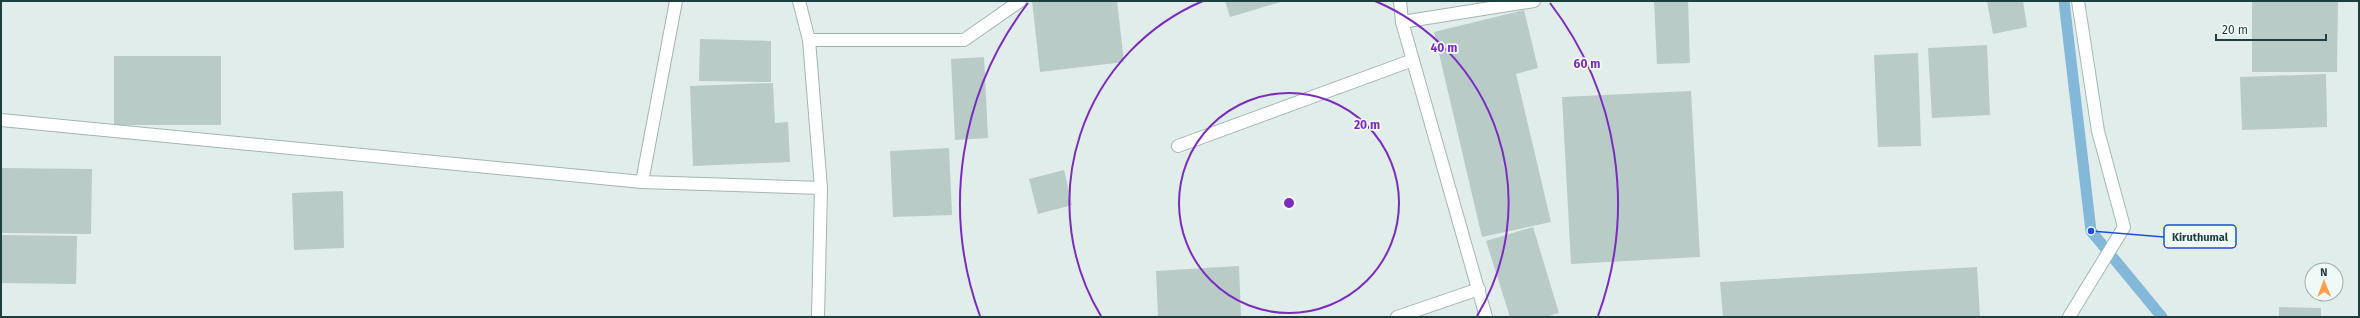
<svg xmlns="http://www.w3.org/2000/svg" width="2360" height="318" viewBox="0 0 2360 318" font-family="'Fira Sans',sans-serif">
<rect width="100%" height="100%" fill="#e1edea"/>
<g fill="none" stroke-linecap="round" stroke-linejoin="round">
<polyline stroke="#83b8d8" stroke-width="11" points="2064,1 2091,231 2162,317"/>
</g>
<g fill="#b8cbc7">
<polygon points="1032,1 1117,1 1124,62 1040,72"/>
<polygon points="1225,1 1284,1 1230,17"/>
<polygon points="1654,1 1688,1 1690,63 1657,64"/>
<polygon points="1987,1 2023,1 2027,27 1993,34"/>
<polygon points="2252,1 2338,2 2337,72 2252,72"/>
<polygon points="1524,10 1538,68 1516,74 1551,222 1482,237 1434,32"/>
<polygon points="700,39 771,41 771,82 699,81"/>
<polygon points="1987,45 1990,115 1932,118 1928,48"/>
<polygon points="1918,53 1921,146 1878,147 1874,55"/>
<rect x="114" y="56" width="107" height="69"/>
<polygon points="984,57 988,138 955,140 951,59"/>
<polygon points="2326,74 2327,127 2242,130 2240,77"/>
<polygon points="773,83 775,123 788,122 790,162 693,166 690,86"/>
<polygon points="1691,91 1700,257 1571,264 1562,97"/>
<polygon points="949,148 952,215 893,217 890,151"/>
<polygon points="1,168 92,169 91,234 1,233"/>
<polygon points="1064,170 1072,205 1038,214 1029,179"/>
<polygon points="343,191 344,248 294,250 292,193"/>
<polygon points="1533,227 1559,313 1546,317 1510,317 1486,241"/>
<polygon points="1,235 77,236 76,284 1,283"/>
<polygon points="1239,266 1241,317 1158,317 1156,271"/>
<polygon points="1977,267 1980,317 1723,317 1720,282"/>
<polygon points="2279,307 2321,308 2321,317 2279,317"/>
</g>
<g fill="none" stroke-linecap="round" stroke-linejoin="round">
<g stroke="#a3b5b3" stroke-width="14">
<g id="street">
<polyline points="799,1 809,40 821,188"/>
<polyline points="1400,1 1402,22"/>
<polyline points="809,40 964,40 1020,1"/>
<polyline points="1,120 642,182 676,1"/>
<polyline points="1178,146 1413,60"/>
<polyline points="642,182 821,188 818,317"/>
<polyline points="1397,317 1479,289"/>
<polyline points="1486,317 1402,22 1534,1"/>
</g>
</g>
<g stroke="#9ebab6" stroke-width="14">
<polyline id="secondary" points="2069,317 2124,227 2098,131 2078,1"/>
</g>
<use href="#street" stroke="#fff" stroke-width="12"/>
<use href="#secondary" stroke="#fff" stroke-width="12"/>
</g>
<g fill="none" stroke="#7b2cbf" stroke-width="2">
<circle cx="1289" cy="203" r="110"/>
<path d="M1101 316A219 219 0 0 1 1203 1M1375 1A219 219 0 0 1 1477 316"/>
<path d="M980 316A329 329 0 0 1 1028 3M1550 3A329 329 0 0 1 1598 316"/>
</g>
<circle cx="1289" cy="203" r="6" fill="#7b2cbf" stroke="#f1f9f7" stroke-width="2"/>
<g font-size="12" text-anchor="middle" font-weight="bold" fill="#7b2cbf" stroke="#f1f9f7" stroke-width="3.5" stroke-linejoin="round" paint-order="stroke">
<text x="1444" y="52">40 m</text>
<text x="1587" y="68">60 m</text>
<text x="1367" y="129">20 m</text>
</g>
<path fill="none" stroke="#1d4ed8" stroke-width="1.5" d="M2091 231L2164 237"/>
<circle fill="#1d4ed8" stroke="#f1f9f7" stroke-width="1.5" cx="2091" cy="231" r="4"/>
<rect fill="#f1f9f7" stroke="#1d4ed8" stroke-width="1.5" x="2164" y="225" width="72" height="23" rx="4"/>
<g font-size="11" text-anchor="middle" font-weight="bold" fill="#1f3f3e">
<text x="2200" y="241">Kiruthumal</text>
</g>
<rect width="2360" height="318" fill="none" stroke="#1f3f3e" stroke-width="4"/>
<g transform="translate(2324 282) rotate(359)"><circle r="19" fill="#f1f9f7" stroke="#9dafad"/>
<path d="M0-3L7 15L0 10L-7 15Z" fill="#ff9f4c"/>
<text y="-6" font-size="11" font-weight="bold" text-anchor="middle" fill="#1f3f3e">N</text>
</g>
<path d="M2216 34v6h110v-6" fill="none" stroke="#1f3f3e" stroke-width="2"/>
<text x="2222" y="34" font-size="12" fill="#1f3f3e" stroke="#f1f9f7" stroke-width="3" paint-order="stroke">20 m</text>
</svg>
